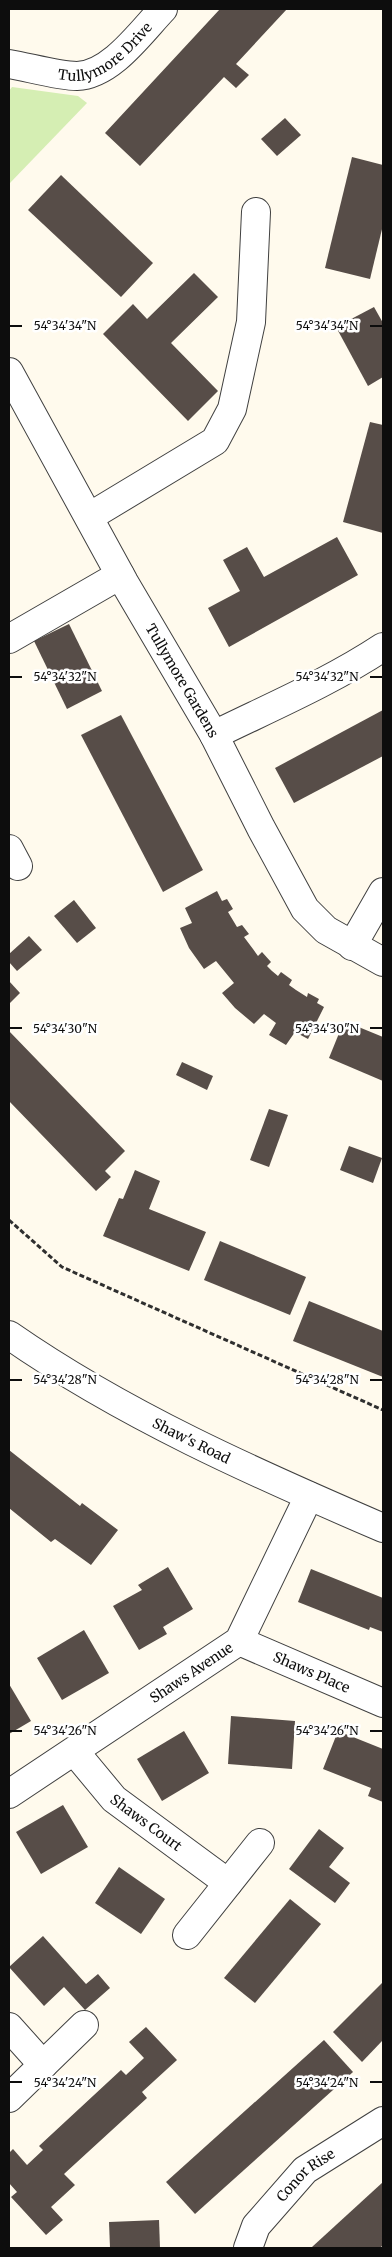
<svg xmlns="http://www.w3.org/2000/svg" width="392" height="2257" viewBox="0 0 392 2257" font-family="Merriweather,serif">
<rect width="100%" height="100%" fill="#fffaed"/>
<polygon fill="#d5eeb3" points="12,87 78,96 87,103 9,184 9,91"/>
<g fill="#574d48">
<polygon points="220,9 287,9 236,64 249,75 236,88 224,77 140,166 105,133"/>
<polygon points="285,118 301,135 277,156 261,139"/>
<polygon points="352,157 383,165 383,225 370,279 325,268"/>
<polygon points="61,175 153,263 121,297 28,210"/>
<polygon points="194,273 218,297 171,343 218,391 188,421 103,334 133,304 147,319"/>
<polygon points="374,307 383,323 383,377 368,386 336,327"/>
<polygon points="370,422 383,425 383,533 343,522"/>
<polygon points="337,537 358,575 229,647 208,608 240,591 223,560 247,547 264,577"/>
<polygon points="69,624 102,691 67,709 34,641"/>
<polygon points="383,710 383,756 294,803 275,768"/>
<polygon points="121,715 203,870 163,892 81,735"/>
<polygon points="217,891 222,901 227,899 233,909 228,912 237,927 242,925 249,934 244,937 253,949 258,956 262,952 271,962 267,966 272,971 278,976 281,972 292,980 289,985 296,990 307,997 308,993 319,999 317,1003 324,1007 308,1039 295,1032 286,1045 269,1035 276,1023 264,1014 254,1024 235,1008 222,993 234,983 216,961 204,969 189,948 180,928 192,923 185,908"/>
<polygon points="74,900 96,928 77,943 54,916"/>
<polygon points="29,936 42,950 17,971 9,962 9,954"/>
<polygon points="9,981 20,993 9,1004"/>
<polygon points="344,1021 383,1037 383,1081 329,1058"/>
<polygon points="9,1031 125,1151 105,1171 111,1177 96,1191 9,1101"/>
<polygon points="182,1062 213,1076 207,1090 176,1075"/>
<polygon points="269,1109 288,1115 269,1167 250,1160"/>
<polygon points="349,1146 382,1158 373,1183 340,1170"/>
<polygon points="135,1170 160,1181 149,1209 206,1232 189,1271 103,1236 119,1198 123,1199"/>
<polygon points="220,1241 306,1277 290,1315 204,1280"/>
<polygon points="309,1301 383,1331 383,1377 293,1341"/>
<polygon points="9,1450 80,1506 82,1503 118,1530 91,1565 55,1539 51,1542 9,1508"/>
<polygon points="168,1567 193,1609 163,1627 167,1634 139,1650 113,1606 142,1590 138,1585"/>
<polygon points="311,1569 383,1598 383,1632 370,1627 369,1630 298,1602"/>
<polygon points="84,1630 109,1673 62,1700 37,1658"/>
<polygon points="9,1684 31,1721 9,1734"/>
<polygon points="231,1716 295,1721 292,1769 228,1764"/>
<polygon points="184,1731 209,1773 162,1801 137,1759"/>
<polygon points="338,1731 383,1749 383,1802 368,1796 371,1788 323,1769"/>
<polygon points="63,1805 88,1847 41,1874 16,1832"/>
<polygon points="319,1829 344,1848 329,1867 350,1883 335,1903 289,1869"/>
<polygon points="119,1867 165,1899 141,1934 95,1903"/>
<polygon points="290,1899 321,1924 255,2003 224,1978"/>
<polygon points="43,1936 86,1984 98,1974 110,1988 85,2010 64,1987 44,2006 9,1967"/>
<polygon points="383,1982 383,2040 362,2062 333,2032"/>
<polygon points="146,2027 177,2060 142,2092 147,2098 64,2174 75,2185 51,2207 63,2220 46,2235 11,2197 17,2192 9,2183 9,2153 13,2149 27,2165 43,2150 39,2146 121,2070 126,2075 144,2058 129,2042"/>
<polygon points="324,2040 353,2072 195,2214 166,2182"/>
<polygon points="383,2182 383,2245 380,2248 314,2248 312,2247"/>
<polygon points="159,2220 160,2248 110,2248 109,2222"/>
</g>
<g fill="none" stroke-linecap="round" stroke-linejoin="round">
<g stroke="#404040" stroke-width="30">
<g id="minor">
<path id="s1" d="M 9,64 C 28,67 58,76 77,76 C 111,75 141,32 163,9"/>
<path id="s2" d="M 9,372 L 124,582 L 214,735 L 261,828 L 305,909 L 326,930 L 383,962"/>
<polyline points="89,517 215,441 232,409 251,322 256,212"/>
<polyline points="9,639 120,575"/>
<path d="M 214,735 C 271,707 330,682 383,647"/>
<polyline points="9,849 18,866"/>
<polyline points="352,946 383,892"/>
<path id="s3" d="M 9,1335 C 124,1415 255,1473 383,1528"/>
<path id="s4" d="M 239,1641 L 383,1703"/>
<path id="s5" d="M 75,1752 L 114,1799 L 228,1883"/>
<path id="s6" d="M 9,1794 L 239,1641 L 309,1496"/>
<polyline points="187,1935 260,1843"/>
<polyline points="9,2027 43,2065"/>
<polyline points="9,2098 84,2025"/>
<path id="s7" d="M 248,2248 L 256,2226 L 305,2170 L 383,2121"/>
</g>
</g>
<polyline stroke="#2f2f2f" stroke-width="3" stroke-dasharray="5 2.5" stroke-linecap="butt" points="9,1220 62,1267 383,1410"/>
<use href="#minor" stroke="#fff" stroke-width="28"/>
</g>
<path fill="none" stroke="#0d0d0d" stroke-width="2" d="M 10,326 L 22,326M 370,326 L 382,326M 10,677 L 22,677M 370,677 L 382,677M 10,1028 L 22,1028M 370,1028 L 382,1028M 10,1380 L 22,1380M 370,1380 L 382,1380M 10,1731 L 22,1731M 370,1731 L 382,1731M 10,2082 L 22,2082M 370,2082 L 382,2082"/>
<g text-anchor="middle" stroke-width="5" stroke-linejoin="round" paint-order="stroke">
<g font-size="14" fill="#0d0d0d" stroke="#fff">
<text dy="5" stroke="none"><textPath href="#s1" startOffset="105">Tullymore Drive</textPath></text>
<text dy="5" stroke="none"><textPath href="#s2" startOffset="354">Tullymore Gardens</textPath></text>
<text dy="5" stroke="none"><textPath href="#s3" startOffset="211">Shaw's Road</textPath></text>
<text dy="5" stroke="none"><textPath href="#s4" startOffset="79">Shaws Place</textPath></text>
<text dy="5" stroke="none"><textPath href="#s6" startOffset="219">Shaws Avenue</textPath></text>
<text dy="5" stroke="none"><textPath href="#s5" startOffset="101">Shaws Court</textPath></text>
<text dy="5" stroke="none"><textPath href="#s7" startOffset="95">Conor Rise</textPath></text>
</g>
</g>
<g font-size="12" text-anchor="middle" fill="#0d0d0d" stroke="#fff" stroke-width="5" stroke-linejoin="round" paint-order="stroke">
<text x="65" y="330">54°34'34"N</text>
<text x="327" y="330">54°34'34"N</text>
<text x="65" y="681">54°34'32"N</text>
<text x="327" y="681">54°34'32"N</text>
<text x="65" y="1033">54°34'30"N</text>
<text x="327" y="1033">54°34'30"N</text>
<text x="65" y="1384">54°34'28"N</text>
<text x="327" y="1384">54°34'28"N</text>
<text x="65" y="1735">54°34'26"N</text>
<text x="327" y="1735">54°34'26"N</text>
<text x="65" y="2087">54°34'24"N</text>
<text x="327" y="2087">54°34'24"N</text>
</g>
<rect width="392" height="2257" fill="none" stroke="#0d0d0d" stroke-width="20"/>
</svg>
